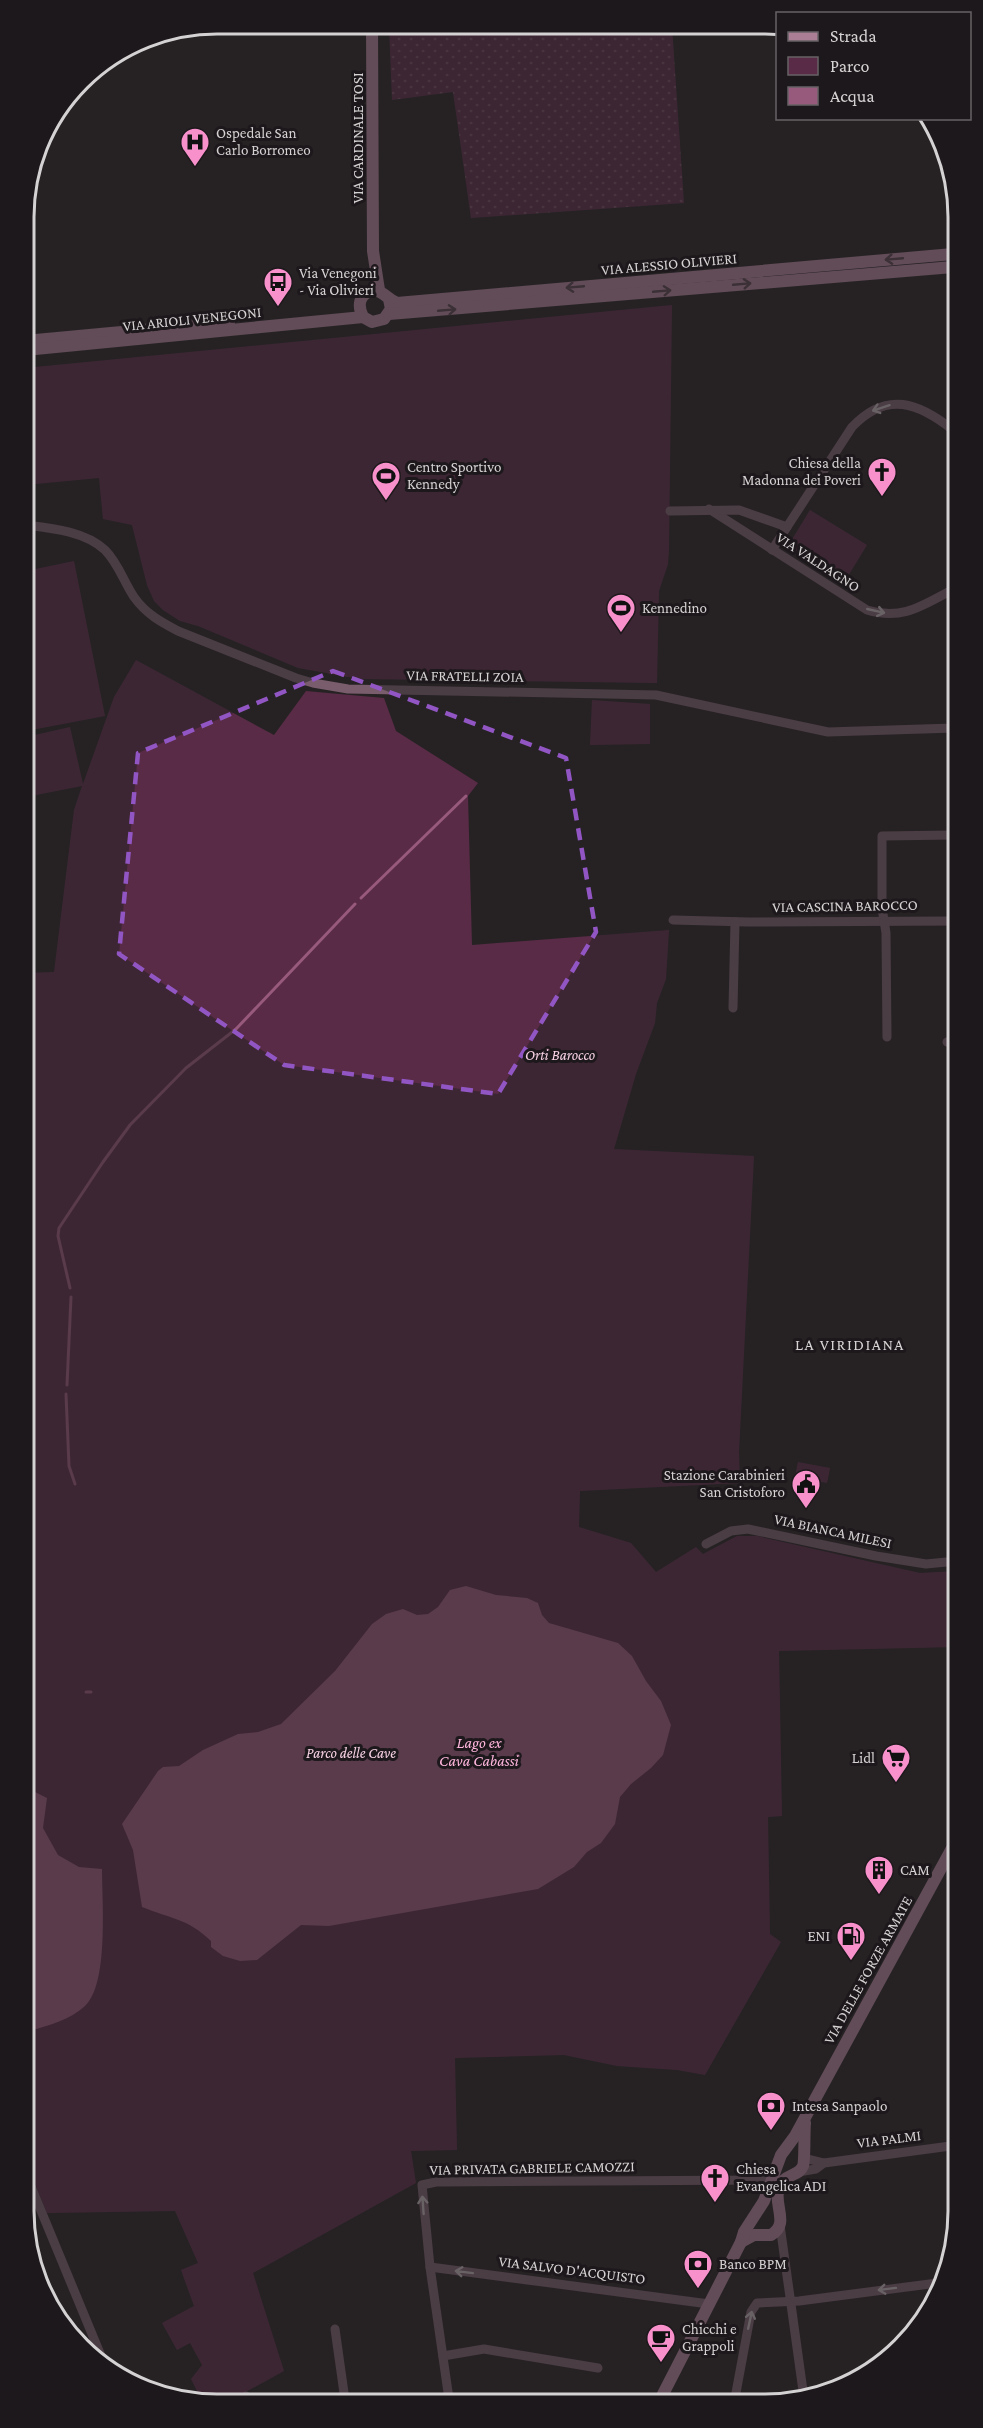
<svg xmlns="http://www.w3.org/2000/svg" width="983" height="2428" viewBox="0 0 983 2428" font-family="'Crimson Pro',serif">
<defs>
<pattern id="grass-dots" width="8" height="8" patternUnits="userSpaceOnUse" patternTransform="scale(1.5)"><rect width="8" height="8" fill="#592b46"/><path d="M2 2h.1M6 6h.1" fill="none" stroke="#704960" stroke-width="1.8" stroke-linecap="round"/></pattern>
</defs>
<rect width="100%" height="100%" fill="#262224"/>
<polygon fill="url(#grass-dots)" points="389,25 672,27 684,203 471,218 453,92 392,100"/>
<g fill="#592b46">
<polygon points="672,305 669,549 668,564 659,591 657,683 361,679 298,668 198,626 180,621 163,610 154,601 147,585 132,525 103,519 99,478 25,485 25,368"/>
<polygon points="810,510 867,545 845,581 788,546"/>
<polygon points="74,561 105,716 26,731 26,571"/>
<polygon points="136,660 274,735 306,691 384,698 396,731 478,783 468,796 472,945 669,930 666,979 657,1003 655,1023 636,1074 614,1149 754,1156 739,1452 740,1483 580,1491 579,1527 631,1543 656,1572 696,1547 703,1554 737,1536 757,1536 920,1573 957,1571 957,1647 779,1651 782,1816 768,1817 770,1934 781,1942 705,2075 677,2070 617,2066 564,2055 455,2058 457,2150 411,2151 416,2183 253,2273 284,2371 231,2400 196,2400 200,2397 191,2379 202,2365 190,2343 177,2350 162,2323 194,2306 181,2270 198,2263 175,2211 47,2213 33,2179 30,2179 27,973 54,972 74,810 82,786 26,797 26,737 70,727 83,784 114,697"/>
<polygon points="592,700 650,704 650,744 590,745"/>
<polygon points="798,1462 830,1468 827,1483 795,1477"/>
</g>
<g fill="#97597c">
<path d="M 466,1586 L 496,1595 L 527,1598 L 538,1603 L 542,1615 L 549,1623 L 618,1643 L 632,1656 L 646,1681 L 661,1701 L 671,1725 L 663,1755 L 651,1768 L 631,1784 L 620,1797 L 615,1824 L 601,1843 L 587,1852 L 574,1867 L 538,1889 L 329,1926 L 301,1925 L 257,1960 L 240,1961 L 223,1956 L 211,1947 L 211,1941 C 187,1918 171,1919 142,1907 L 133,1850 L 122,1824 L 158,1771 L 163,1767 L 179,1766 L 203,1750 L 238,1734 L 258,1732 L 281,1724 L 335,1671 L 372,1624 L 386,1614 L 403,1609 L 417,1615 L 428,1614 L 438,1607 L 450,1590 Z"/>
<path d="M 29,1789 L 47,1798 L 43,1828 L 58,1855 L 79,1867 L 102,1869 C 102,1901 109,1984 85,2006 C 70,2020 49,2025 30,2031 Z"/>
</g>
<g fill="none" stroke-linecap="round" stroke-linejoin="round">
<g stroke="#97597c" stroke-width="3">
<polyline points="361,898 466,796"/>
<polyline points="70,1288 58,1236 59,1228 103,1162 130,1125 186,1068 236,1029 355,904"/>
<polyline points="67,1385 71,1297"/>
<polyline points="66,1394 69,1466 75,1484"/>
<polyline points="86,1692 91,1692"/>
</g>
<g stroke="#795d6c" stroke-width="9">
<path d="M 709,509 L 867,610 C 903,621 923,605 954,589"/>
<polyline points="670,511 739,510 787,527"/>
<path d="M 25,525 C 51,528 85,531 105,550 C 118,563 124,582 134,597 C 146,614 161,622 178,631 L 296,678 L 313,683 L 348,689 L 656,695 L 828,732 L 954,728"/>
<path d="M 772,550 L 852,427 C 887,390 919,403 953,430"/>
<polyline points="673,920 748,922 955,921"/>
<polyline points="733,1008 735,922"/>
<polyline points="887,1037 886,933 882,908 882,836 954,835"/>
<polyline points="947,1042 955,1043"/>
<polyline points="706,1544 731,1531 748,1529 876,1556 926,1564 957,1561"/>
<polyline points="804,2158 824,2163"/>
<polyline points="798,2172 816,2169 824,2163 958,2145"/>
<polyline points="30,2184 104,2363"/>
<polyline points="780,2225 804,2398"/>
<polyline points="430,2267 709,2304"/>
<polyline points="69,2326 99,2360"/>
<polyline points="335,2329 345,2400"/>
<polyline points="443,2356 484,2349 598,2368"/>
<polyline points="246,2396 248,2400"/>
<polyline points="735,2398 751,2312 757,2303 799,2301 945,2282"/>
<polyline points="449,2399 430,2267 422,2185 436,2182 760,2180 776,2168"/>
</g>
<g stroke="#aa7e95" stroke-width="12">
<polyline points="372,25 373,251 379,290"/>
<path d="M 389,299 L 391,309 L 384,319 L 372,322 L 363,317 C 357,305 359,294 373,290 C 384,291 387,299 397,303 L 953,254"/>
<polyline points="389,314 953,267"/>
<polyline points="25,341 229,322"/>
<polyline points="25,350 363,317"/>
<path d="M 741,2242 L 754,2235 L 771,2235 C 789,2225 775,2207 778,2192 C 782,2172 798,2178 803,2166 C 805,2161 804,2132 805,2123"/>
<polyline points="661,2398 741,2242 744,2232 764,2201 781,2155 795,2136 957,1839"/>
</g>
</g>
<defs><path id="oneway-shaft" d="M-6 0H5M1.5-3L5.5 0L1.5 3" fill="none" stroke-width="1.6" stroke-linecap="round" stroke-linejoin="round" transform="scale(1.5)"/></defs>
<g stroke="#55414c">
<use href="#oneway-shaft" transform="translate(894 259) rotate(175)"/>
<use href="#oneway-shaft" transform="translate(742 284) rotate(-5)"/>
<use href="#oneway-shaft" transform="translate(575 287) rotate(175)"/>
<use href="#oneway-shaft" transform="translate(662 291) rotate(-5)"/>
<use href="#oneway-shaft" transform="translate(447 310) rotate(-5)"/>
</g>
<g stroke="#b9afb4">
<use href="#oneway-shaft" transform="translate(881 408) rotate(162)"/>
<use href="#oneway-shaft" transform="translate(876 611) rotate(13)"/>
<use href="#oneway-shaft" transform="translate(423 2205) rotate(-94)"/>
<use href="#oneway-shaft" transform="translate(464 2272) rotate(-173)"/>
<use href="#oneway-shaft" transform="translate(887 2289) rotate(173)"/>
<use href="#oneway-shaft" transform="translate(750 2320) rotate(-78)"/>
</g>
<path d="M0 0H983V2428H0ZM 333,671 L 566,758 L 596,932 L 498,1094 L 284,1065 L 119,954 L 138,753 Z" fill="#262224" fill-opacity=".55" fill-rule="evenodd"/>
<path fill="none" stroke="#9256c4" stroke-width="4.5" stroke-dasharray="12 8" stroke-linejoin="round" d="M 333,671 L 566,758 L 596,932 L 498,1094 L 284,1065 L 119,954 L 138,753 Z"/>
<defs>
<g id="hospital-pin" transform="scale(1.5)"><path d="M0 17L-7.5 6A9.5 9.5 0 1 1 7.5 6Z" fill="#f890cb" stroke="#1d181b"/><path d="M-5-5h3v3.5h4V-5h3V5h-3V1.5h-4V5h-3Z" fill="#111"/></g>
<g id="bus-pin" transform="scale(1.5)"><path d="M0 17L-7.5 6A9.5 9.5 0 1 1 7.5 6Z" fill="#f890cb" stroke="#1d181b"/><path d="M-5-6H5V4H4V6H2V4H-2V6H-4V4H-5ZM-3.5-4V0h7V-4ZM-3.5 1.2v1.5H-2V1.2ZM2 1.2v1.5H3.5V1.2Z" fill="#111"/></g>
<g id="church-pin" transform="scale(1.5)"><path d="M0 17L-7.5 6A9.5 9.5 0 1 1 7.5 6Z" fill="#f890cb" stroke="#1d181b"/><path d="M-1.2-6h2.4v3.5h3.3v2.4h-3.3V6h-2.4V-.1h-3.3v-2.4h3.3Z" fill="#111"/></g>
<g id="stadium-pin" transform="scale(1.5)"><path d="M0 17L-7.5 6A9.5 9.5 0 1 1 7.5 6Z" fill="#f890cb" stroke="#1d181b"/><path d="M0-5a6.5 5 0 1 0 0 10a6.5 5 0 1 0 0-10ZM-3.5-1.8h7v3.6h-7Z" fill="#111"/></g>
<g id="civic-pin" transform="scale(1.5)"><path d="M0 17L-7.5 6A9.5 9.5 0 1 1 7.5 6Z" fill="#f890cb" stroke="#1d181b"/><path d="M-.6-6.5H3V-4.5H.6V-3L4-1V1h2V6H-6V1h2V-1L-.6-3ZM-1.2 2.5V6h2.4V2.5Z" fill="#111"/></g>
<g id="supermarket-pin" transform="scale(1.5)"><path d="M0 17L-7.5 6A9.5 9.5 0 1 1 7.5 6Z" fill="#f890cb" stroke="#1d181b"/><path d="M-6-5.5h2.5l.6 2H6L4.5 2H-2.5L-4.4-4H-6ZM-1.5 3.2a1.3 1.3 0 1 0 .1 0ZM3 3.2a1.3 1.3 0 1 0 .1 0Z" fill="#111"/></g>
<g id="building-pin" transform="scale(1.5)"><path d="M0 17L-7.5 6A9.5 9.5 0 1 1 7.5 6Z" fill="#f890cb" stroke="#1d181b"/><path d="M-4-6H4V6H1V3H-1V6H-4ZM-2.5-4.3h1.7v1.8h-1.7ZM.8-4.3h1.7v1.8H.8ZM-2.5-1h1.7V.8h-1.7ZM.8-1h1.7V.8H.8Z" fill="#111"/></g>
<g id="fuel-pin" transform="scale(1.5)"><path d="M0 17L-7.5 6A9.5 9.5 0 1 1 7.5 6Z" fill="#f890cb" stroke="#1d181b"/><path d="M-5.5-6h7V0h2V4h1.3V-2.5L3-4.5l.8-.8L6-3V5H2.5V1h-1V6h-7ZM-4.2-4.7v3.2H.2V-4.7Z" fill="#111"/></g>
<g id="bank-pin" transform="scale(1.5)"><path d="M0 17L-7.5 6A9.5 9.5 0 1 1 7.5 6Z" fill="#f890cb" stroke="#1d181b"/><path d="M-6-4H6V4H-6ZM0-2.3a2.3 2.3 0 1 0 0 4.6a2.3 2.3 0 1 0 0-4.6Z" fill="#111"/></g>
<g id="cafe-pin" transform="scale(1.5)"><path d="M0 17L-7.5 6A9.5 9.5 0 1 1 7.5 6Z" fill="#f890cb" stroke="#1d181b"/><path d="M-5.5-4.5H6V0H3Q3 3.5 0 3.5H-2.5Q-5.5 3.5-5.5 0ZM3-3.2v2h1.7v-2ZM-6 4.5H4V6H-6Z" fill="#111"/></g>
</defs>
<g fill-rule="evenodd">
<use href="#hospital-pin" x="195" y="142"/>
<use href="#bus-pin" x="278" y="282"/>
<use href="#church-pin" x="882" y="472"/>
<use href="#stadium-pin" x="386" y="476"/>
<use href="#stadium-pin" x="621" y="608"/>
<use href="#civic-pin" x="806" y="1484"/>
<use href="#supermarket-pin" x="896" y="1758"/>
<use href="#building-pin" x="879" y="1870"/>
<use href="#fuel-pin" x="851" y="1936"/>
<use href="#bank-pin" x="771" y="2106"/>
<use href="#church-pin" x="715" y="2178"/>
<use href="#bank-pin" x="698" y="2264"/>
<use href="#cafe-pin" x="661" y="2338"/>
</g>
<g text-anchor="middle" stroke-width="6" stroke-linejoin="round" paint-order="stroke">
<g font-size="15" fill="#d5d2d3" stroke="#1d181b" text-anchor="start">
<text x="216" y="138">Ospedale San<tspan x="216" dy="17">Carlo Borromeo</tspan></text>
<text x="299" y="278">Via Venegoni<tspan x="299" dy="17">- Via Olivieri</tspan></text>
<text x="861" y="468" text-anchor="end">Chiesa della<tspan x="861" dy="17">Madonna dei Poveri</tspan></text>
<text x="407" y="472">Centro Sportivo<tspan x="407" dy="17">Kennedy</tspan></text>
<text x="642" y="613">Kennedino</text>
<text x="785" y="1480" text-anchor="end">Stazione Carabinieri<tspan x="785" dy="17">San Cristoforo</tspan></text>
<text x="875" y="1763" text-anchor="end">Lidl</text>
<text x="900" y="1875">CAM</text>
<text x="830" y="1941" text-anchor="end">ENI</text>
<text x="792" y="2111">Intesa Sanpaolo</text>
<text x="736" y="2174">Chiesa<tspan x="736" dy="17">Evangelica ADI</tspan></text>
<text x="719" y="2269">Banco BPM</text>
<text x="682" y="2334">Chicchi e<tspan x="682" dy="17">Grappoli</tspan></text>
</g>
<g font-size="15" fill="#d5d2d3" stroke="#1d181b">
<text transform="translate(358 138) rotate(-90)" y="5">VIA CARDINALE TOSI</text>
<text transform="translate(669 264) rotate(-5)" y="5">VIA ALESSIO OLIVIERI</text>
<text transform="translate(192 319) rotate(-6)" y="5">VIA ARIOLI VENEGONI</text>
<text transform="translate(818 562) rotate(33)" y="5">VIA VALDAGNO</text>
<text transform="translate(465 676) rotate(1)" y="5">VIA FRATELLI ZOIA</text>
<text transform="translate(845 906) rotate(-1)" y="5">VIA CASCINA BAROCCO</text>
<text transform="translate(833 1531) rotate(12)" y="5">VIA BIANCA MILESI</text>
<text transform="translate(868 1970) rotate(-61)" y="5">VIA DELLE FORZE ARMATE</text>
<text transform="translate(889 2139) rotate(-7)" y="5">VIA PALMI</text>
<text transform="translate(532 2168) rotate(-1)" y="5">VIA PRIVATA GABRIELE CAMOZZI</text>
<text transform="translate(572 2270) rotate(7)" y="5">VIA SALVO D'ACQUISTO</text>
</g>
<g font-size="15" font-style="italic" fill="#f7d1e4" stroke="#1d181b">
<text x="560" y="1060">Orti Barocco</text>
<text x="351" y="1758">Parco delle Cave</text>
</g>
<g font-size="16" letter-spacing="1.5" fill="#d5d2d3" stroke="#1d181b">
<text x="850" y="1350">LA VIRIDIANA</text>
</g>
<g font-size="16" font-style="italic" fill="#feb5dc" stroke="#1d181b">
<text x="479" y="1748">Lago ex<tspan x="479" dy="18">Cava Cabassi</tspan></text>
</g>
</g>
<path d="M0 0H983V2428H0ZM217 34H765A183 183 0 0 1 948 217V2211A183 183 0 0 1 765 2394H217A183 183 0 0 1 34 2211V217A183 183 0 0 1 217 34Z" fill="#1d181b" fill-rule="evenodd"/>
<path fill="none" stroke="#d5d2d3" stroke-width="3" d="M217 34H765A183 183 0 0 1 948 217V2211A183 183 0 0 1 765 2394H217A183 183 0 0 1 34 2211V217A183 183 0 0 1 217 34Z"/>
<rect x="776" y="12" width="195" height="108" fill="#1d181b" stroke="#676265" stroke-width="1.5"/>
<rect x="788" y="32" width="30" height="9" fill="#aa7e95" stroke="#676265" stroke-width="1.5"/>
<text x="830" y="42" font-size="18" fill="#d5d2d3">Strada</text>
<rect x="788" y="57" width="30" height="18" fill="#592b46" stroke="#676265" stroke-width="1.5"/>
<text x="830" y="72" font-size="18" fill="#d5d2d3">Parco</text>
<rect x="788" y="87" width="30" height="18" fill="#97597c" stroke="#676265" stroke-width="1.5"/>
<text x="830" y="102" font-size="18" fill="#d5d2d3">Acqua</text>
</svg>
